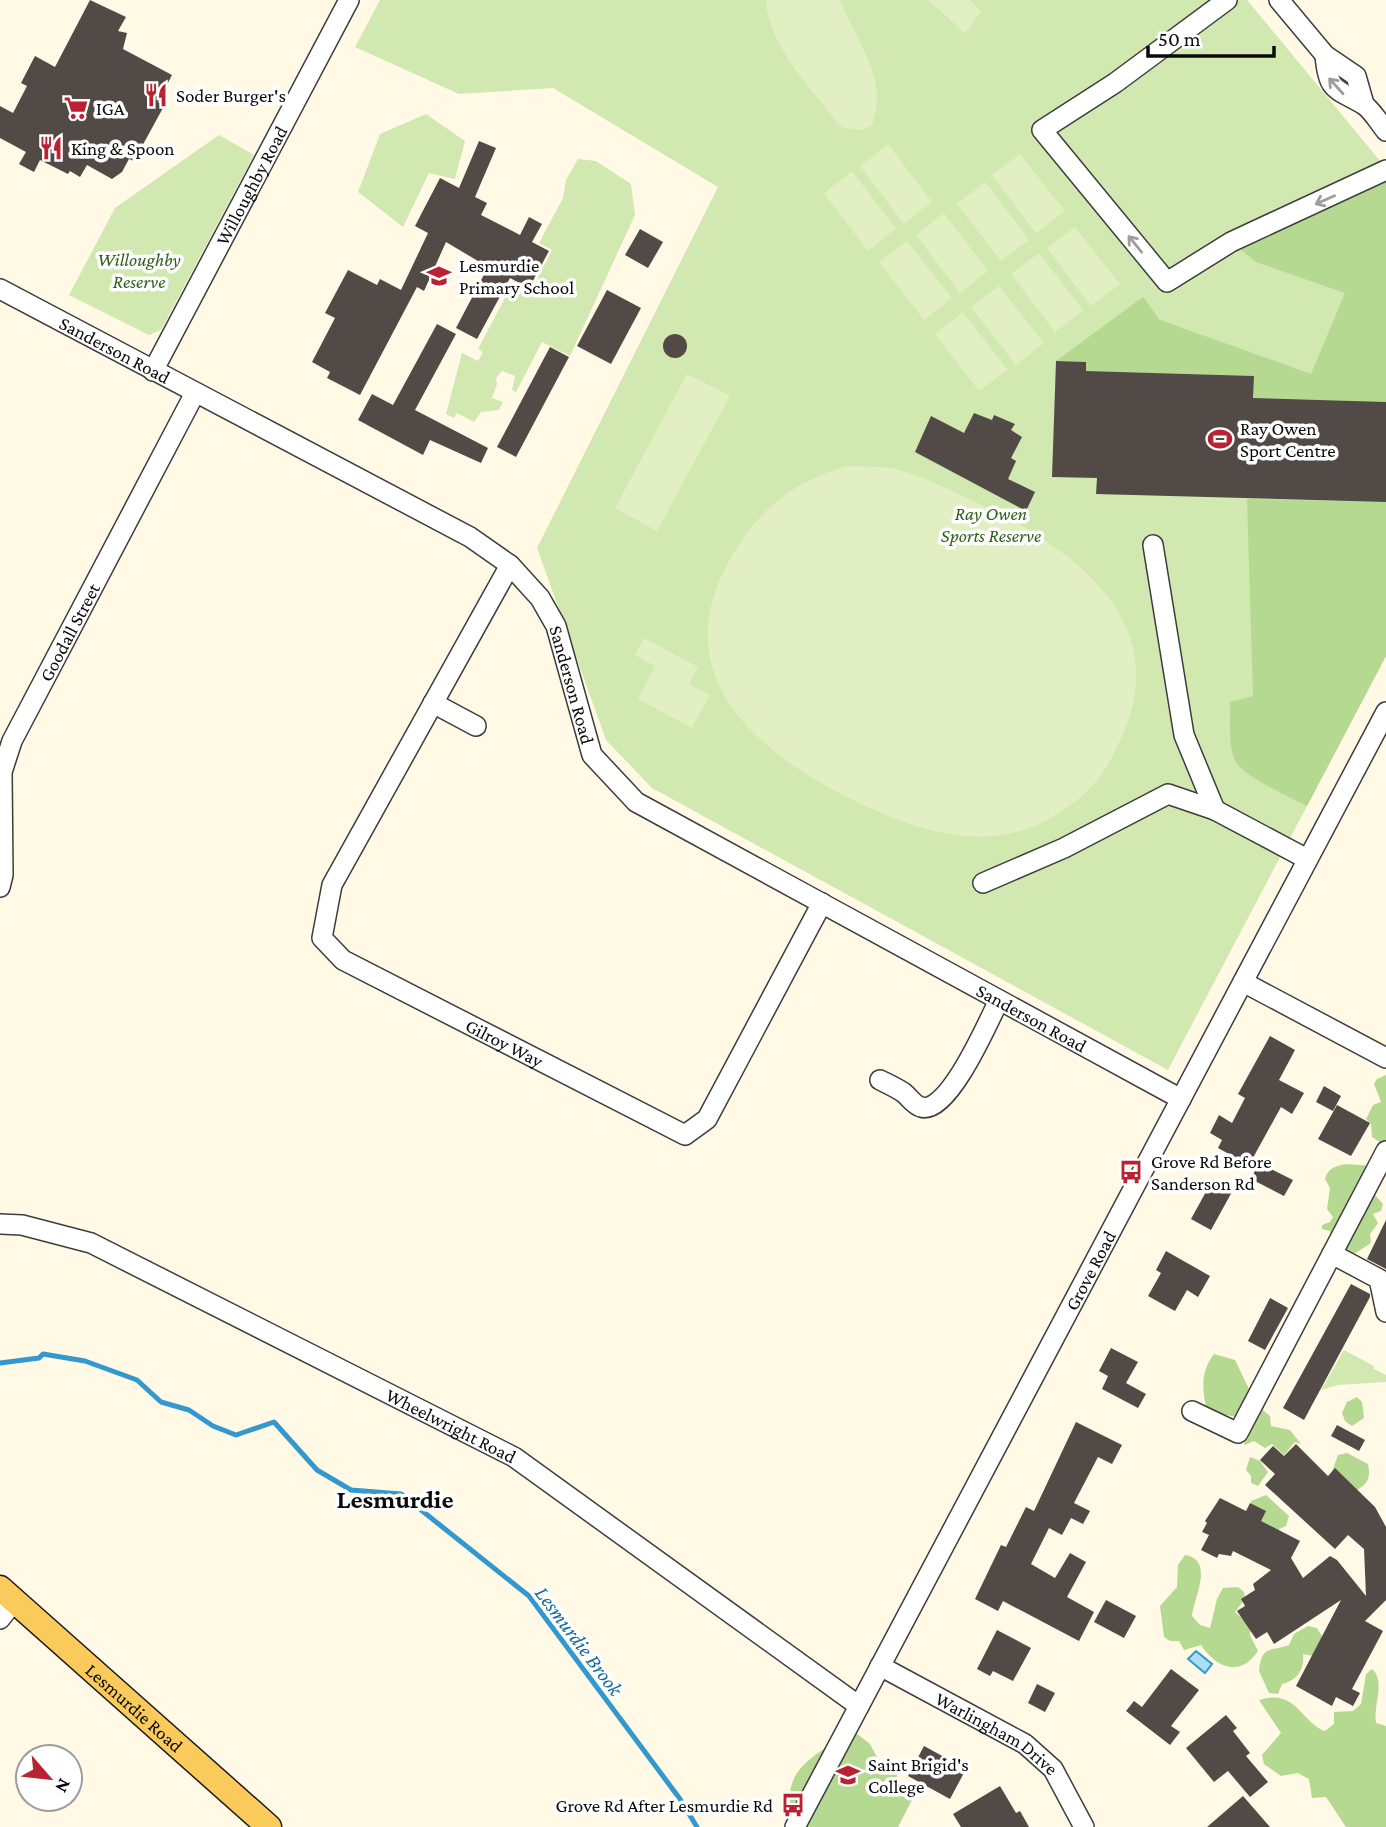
<svg xmlns="http://www.w3.org/2000/svg" width="1386" height="1827" viewBox="0 0 1386 1827" font-family="'Crimson Pro',serif">
<rect width="100%" height="100%" fill="#fff9e6"/>
<g fill="#d1e8b1">
<polygon points="380,0 1247,0 1386,168 1386,656 1168,1070 652,788 606,740 537,548 718,187 553,88 459,94 355,47"/>
<polygon points="426,114 465,141 455,179 429,173 403,227 358,192 380,134"/>
<polygon points="219,135 254,155 161,330 149,335 69,295 115,208"/>
<polygon points="578,159 596,161 631,184 635,215 570,356 542,342 516,392 512,390 515,376 502,371 496,378 497,384 492,398 503,402 499,410 481,412 474,422 457,413 454,418 446,414 462,353 478,361 483,352 478,349 514,281 532,290 552,250 539,243 563,198 566,180"/>
<polygon points="1344,1350 1374,1366 1374,1369 1386,1375 1386,1382 1338,1385 1321,1390"/>
</g>
<g fill="#b5d990">
<polygon points="1386,175 1386,402 1253,398 1253,376 1086,371 1086,362 1056,361 1143,297 1160,320 1311,374 1345,293 1256,262 1239,248"/>
<path d="M 1247,499 L 1386,502 L 1386,656 L 1307,806 C 1290,797 1246,778 1236,762 C 1227,747 1231,719 1230,702 L 1253,696 Z"/>
<polygon points="1386,1075 1386,1146 1372,1137 1371,1124 1366,1119 1373,1105 1381,1102 1374,1084 1377,1079"/>
<path d="M 1346,1164 L 1373,1166 L 1379,1179 L 1375,1195 L 1383,1204 L 1381,1211 L 1373,1214 L 1378,1223 L 1370,1234 L 1371,1243 L 1351,1256 L 1331,1243 L 1330,1231 L 1322,1229 L 1322,1225 L 1330,1222 L 1333,1217 L 1327,1209 L 1330,1188 L 1325,1179 C 1328,1168 1335,1166 1346,1164 Z"/>
<path d="M 1214,1354 L 1235,1360 L 1249,1389 L 1268,1395 L 1263,1410 L 1270,1416 L 1271,1426 L 1290,1430 L 1301,1444 L 1295,1442 L 1284,1455 L 1272,1444 L 1265,1448 L 1254,1441 L 1245,1445 L 1241,1434 L 1257,1417 L 1244,1403 L 1242,1413 L 1237,1417 L 1216,1413 L 1206,1407 C 1202,1387 1201,1371 1214,1354 Z"/>
<polygon points="1357,1397 1362,1402 1364,1418 1352,1426 1345,1421 1342,1413 1347,1402"/>
<path d="M 1347,1453 L 1368,1464 C 1371,1480 1367,1484 1354,1492 L 1332,1472 L 1338,1455 Z"/>
<polygon points="1250,1457 1260,1461 1268,1472 1258,1486 1251,1483 1251,1476 1246,1470"/>
<path d="M 1266,1495 L 1289,1516 L 1286,1526 L 1279,1529 L 1278,1536 C 1265,1529 1252,1517 1251,1501 Z"/>
<path d="M 1185,1555 C 1215,1560 1194,1598 1192,1616 L 1200,1625 L 1210,1628 L 1217,1599 L 1223,1588 L 1238,1587 L 1244,1592 L 1245,1599 L 1235,1612 L 1251,1626 L 1250,1635 L 1258,1651 C 1240,1678 1216,1668 1201,1645 L 1184,1650 L 1179,1641 L 1170,1641 L 1164,1637 L 1160,1606 L 1177,1587 L 1178,1565 Z"/>
<path d="M 1308,1626 L 1317,1628 L 1323,1638 L 1314,1656 L 1303,1654 C 1305,1670 1297,1680 1282,1684 L 1278,1694 L 1269,1693 L 1259,1671 C 1262,1644 1270,1652 1289,1645 L 1294,1634 Z"/>
<path d="M 1372,1669 C 1386,1681 1373,1705 1376,1723 L 1386,1726 L 1386,1827 L 1346,1827 L 1326,1797 L 1312,1798 L 1309,1779 L 1298,1773 L 1281,1776 L 1264,1764 L 1262,1755 L 1281,1733 L 1259,1700 C 1297,1688 1300,1722 1325,1731 L 1334,1724 L 1334,1712 L 1353,1711 L 1361,1704 L 1366,1674 Z"/>
<path d="M 844,1732 L 856,1733 L 870,1744 L 880,1763 L 896,1774 L 912,1800 L 898,1827 L 791,1827 C 795,1816 788,1805 790,1793 C 794,1760 825,1753 844,1732 Z"/>
</g>
<g fill="#e2efc3">
<path d="M 766,0 L 840,0 C 856,41 890,80 872,125 L 862,130 L 843,128 L 835,120 C 809,85 768,45 766,0 Z"/>
<polygon points="928,0 970,0 981,12 965,33"/>
<polygon points="888,144 932,202 904,224 860,166"/>
<polygon points="1020,154 1065,211 1036,233 992,175"/>
<polygon points="852,171 896,229 868,251 824,193"/>
<polygon points="985,182 1029,240 1001,261 957,204"/>
<polygon points="944,213 988,271 960,293 916,235"/>
<polygon points="1075,227 1120,284 1091,306 1047,248"/>
<polygon points="907,241 952,298 924,320 879,262"/>
<polygon points="1039,253 1083,310 1055,332 1011,274"/>
<polygon points="999,286 1044,343 1016,365 971,307"/>
<polygon points="963,312 1008,370 979,391 935,334"/>
<polygon points="687,374 730,396 657,531 615,508"/>
<path d="M 847,466 C 861,467 876,466 890,468 C 918,473 945,488 971,500 C 1062,542 1172,613 1125,729 C 1106,775 1090,796 1047,820 C 985,854 915,830 857,802 C 756,753 661,674 733,554 C 761,508 794,481 847,466 Z"/>
<polygon points="644,638 698,667 689,684 710,695 692,728 638,699 655,666 635,655"/>
</g>
<polygon fill="#abdef6" stroke="#3298cd" stroke-width="2" points="1196,1651 1212,1664 1205,1673 1188,1659"/>
<g fill="none" stroke-linecap="round" stroke-linejoin="round">
<polyline stroke="#3298cd" stroke-width="5" points="0,1363 39,1358 43,1354 85,1361 137,1380 161,1402 189,1410 213,1426 236,1435 274,1422 317,1470 351,1490 401,1494 529,1596 680,1799 697,1827"/>
</g>
<g fill="#524a46">
<polygon points="90,0 126,17 118,31 127,33 123,49 172,75 158,102 164,106 134,161 129,159 122,172 112,179 87,165 80,177 70,171 68,174 40,160 34,172 19,164 26,152 0,138 0,106 13,113 27,86 21,83 35,56 55,67"/>
<polygon points="479,141 496,148 475,197 487,203 481,215 520,235 529,217 542,224 532,242 549,251 529,288 510,278 477,339 456,328 488,267 446,242 424,291 417,287 360,395 327,378 330,372 312,362 335,318 325,313 348,270 377,285 380,279 401,290 428,233 415,226 440,178 459,188"/>
<polygon points="640,229 663,242 648,268 625,255"/>
<polygon points="607,290 641,308 611,364 577,346"/>
<polygon points="437,324 456,334 415,410 488,448 481,463 430,440 423,455 358,420 372,394 393,405"/>
<circle cx="675" cy="346" r="12"/>
<polygon points="550,347 569,357 516,457 497,447"/>
<polygon points="1056,361 1086,362 1086,371 1254,376 1253,398 1386,402 1386,502 1096,494 1097,478 1052,477"/>
<polygon points="974,413 992,420 994,415 1015,424 1011,430 1022,437 1011,458 1016,461 1008,479 1035,492 1026,511 915,452 931,416 964,433"/>
<polygon points="1270,1036 1295,1050 1279,1080 1304,1093 1292,1114 1281,1107 1249,1165 1218,1148 1222,1140 1210,1133 1219,1115 1232,1123 1245,1098 1238,1094"/>
<polygon points="1324,1086 1341,1096 1333,1111 1316,1102"/>
<polygon points="1337,1105 1370,1123 1351,1156 1318,1139"/>
<polygon points="1259,1163 1293,1180 1284,1196 1251,1179"/>
<polygon points="1213,1179 1233,1190 1211,1230 1191,1219"/>
<polygon points="1386,1220 1386,1269 1367,1259"/>
<polygon points="1166,1251 1210,1276 1198,1297 1187,1290 1175,1311 1148,1296 1161,1273 1156,1270"/>
<polygon points="1351,1284 1370,1294 1370,1297 1304,1420 1283,1408"/>
<polygon points="1270,1298 1288,1308 1265,1350 1248,1341"/>
<polygon points="1111,1348 1138,1362 1126,1383 1146,1394 1138,1408 1102,1389 1108,1376 1099,1371"/>
<polygon points="1076,1422 1122,1445 1112,1464 1098,1457 1074,1503 1090,1511 1083,1524 1071,1518 1062,1535 1049,1528 1031,1564 1055,1578 1070,1553 1086,1562 1067,1597 1094,1612 1079,1641 1003,1601 998,1611 975,1599 1001,1545 1006,1547 1026,1507 1034,1511"/>
<polygon points="1337,1425 1365,1440 1359,1451 1331,1436"/>
<polygon points="1296,1444 1328,1476 1335,1468 1375,1507 1386,1527 1386,1600 1365,1621 1383,1631 1352,1689 1360,1693 1353,1706 1336,1697 1332,1706 1296,1686 1341,1600 1274,1644 1267,1632 1256,1639 1237,1611 1245,1606 1241,1599 1255,1590 1253,1584 1271,1570 1233,1551 1231,1556 1219,1554 1217,1558 1201,1550 1209,1535 1202,1532 1207,1523 1205,1521 1220,1498 1246,1511 1250,1503 1266,1511 1261,1521 1300,1541 1291,1558 1303,1578 1330,1556 1337,1560 1366,1596 1364,1549 1348,1535 1335,1549 1265,1485 1275,1474 1260,1460 1273,1446 1284,1456"/>
<polygon points="1106,1600 1136,1616 1124,1638 1094,1622"/>
<polygon points="997,1630 1031,1648 1013,1681 993,1671 990,1676 977,1669"/>
<polygon points="1171,1669 1199,1690 1171,1726 1180,1732 1170,1745 1126,1711 1134,1701 1142,1707"/>
<polygon points="1037,1684 1055,1693 1045,1712 1028,1703"/>
<polygon points="1226,1715 1237,1728 1233,1731 1250,1753 1246,1756 1268,1782 1250,1797 1228,1771 1214,1782 1186,1748"/>
<polygon points="924,1746 966,1769 950,1799 908,1776"/>
<polygon points="1000,1786 1016,1813 1020,1811 1029,1827 961,1827 953,1814"/>
<polygon points="1243,1796 1270,1827 1207,1827"/>
</g>
<g fill="none" stroke-linecap="round" stroke-linejoin="round">
<g stroke="#3d3d3d" stroke-width="22">
<g id="minor">
<polyline points="1227,0 1115,83 1042,130 1167,282 1231,242 1386,170"/>
<polyline points="1279,0 1325,55 1356,76 1364,104"/>
<path d="M 1325,55 C 1328,93 1336,88 1364,105 C 1372,110 1380,124 1386,131"/>
<path id="s1" d="M 0,289 L 470,537 L 510,565 L 540,598 L 556,626 L 592,755 L 636,802 L 1181,1099"/>
<path id="s2" d="M 153,371 L 349,0"/>
<polyline points="1153,545 1184,735 1215,810 1307,859"/>
<path id="s3" d="M 510,565 L 332,885 L 322,938 L 343,960 L 685,1135 L 707,1119 L 822,903"/>
<polyline points="433,703 476,726"/>
<polyline points="983,883 1064,848 1168,794 1215,810"/>
<path id="s4" d="M 0,887 L 3,875 L 2,772 L 12,741 L 195,393"/>
<polyline points="1243,982 1386,1058"/>
<path d="M 880,1080 C 888,1084 897,1088 904,1093 C 910,1098 914,1105 921,1107 C 948,1116 989,1020 999,1000"/>
<path id="s5" d="M 0,1224 L 22,1225 L 91,1243 L 514,1457 L 859,1706"/>
<polyline points="1332,1254 1379,1279 1386,1312"/>
<polyline points="1192,1411 1238,1433 1386,1151"/>
<polyline points="0,1619 15,1600"/>
<path id="s6" d="M 880,1666 L 1025,1744 L 1053,1769 L 1084,1827"/>
<path id="s7" d="M 795,1827 L 1386,712"/>
</g>
</g>
<g stroke="#1b1b1b" stroke-width="27">
<g id="major">
<path id="s8" d="M 0,1588 L 269,1827"/>
</g>
</g>
<use href="#minor" stroke="#fff" stroke-width="19"/>
<use href="#major" stroke="#faca5b" stroke-width="24"/>
</g>
<defs><path id="oneway-shaft" d="M-6 0H5M1.5-3L5.5 0L1.5 3" fill="none" stroke-width="1.6" stroke-linecap="round" stroke-linejoin="round" transform="scale(1.75)"/></defs>
<g stroke="#9d9d9d">
<use href="#oneway-shaft" transform="translate(1336 86) rotate(-132)"/>
<use href="#oneway-shaft" transform="translate(1325 200) rotate(156)"/>
<use href="#oneway-shaft" transform="translate(1135 244) rotate(-129)"/>
</g>
<defs>
<g id="restaurant-bare" transform="scale(1.89)"><path d="M-5-6h1v4h1v-4h1v4h1v-4h1v5L-1.5 .5V6h-2V.5L-5-1ZM5-6V6H3V1.5H1.5Q1.5-4 5-6Z" fill="#b92232" stroke="#fff" stroke-width="2.5" paint-order="stroke"/></g>
<g id="supermarket-bare" transform="scale(1.89)"><path d="M-6-5.5h2.5l.6 2H6L4.5 2H-2.5L-4.4-4H-6ZM-1.5 3.2a1.3 1.3 0 1 0 .1 0ZM3 3.2a1.3 1.3 0 1 0 .1 0Z" fill="#b92232" stroke="#fff" stroke-width="2.5" paint-order="stroke"/></g>
<g id="school-bare" transform="scale(1.89)"><path d="M0-5L7-2L0 1L-7-2ZM-4 1L0 2.5L4 1V4Q0 6-4 4Z" fill="#b92232" stroke="#fff" stroke-width="2.5" paint-order="stroke"/></g>
<g id="stadium-bare" transform="scale(1.89)"><path d="M0-5a6.5 5 0 1 0 0 10a6.5 5 0 1 0 0-10ZM-3.5-1.8h7v3.6h-7Z" fill="#b92232" stroke="#fff" stroke-width="2.5" paint-order="stroke"/></g>
<g id="bus-bare" transform="scale(1.89)"><path d="M-5-6H5V4H4V6H2V4H-2V6H-4V4H-5ZM-3.5-4V0h7V-4ZM-3.5 1.2v1.5H-2V1.2ZM2 1.2v1.5H3.5V1.2Z" fill="#b92232" stroke="#fff" stroke-width="2.5" paint-order="stroke"/></g>
</defs>
<g fill-rule="evenodd">
<use href="#restaurant-bare" x="156" y="95"/>
<use href="#supermarket-bare" x="76" y="108"/>
<use href="#restaurant-bare" x="51" y="148"/>
<use href="#school-bare" x="439" y="276"/>
<use href="#stadium-bare" x="1220" y="439"/>
<use href="#bus-bare" x="1131" y="1172"/>
<use href="#school-bare" x="848" y="1775"/>
<use href="#bus-bare" x="793" y="1805"/>
</g>
<g text-anchor="middle" stroke-width="7" stroke-linejoin="round" paint-order="stroke">
<g font-size="19" fill="#0a0a0a" stroke="#fff" text-anchor="start">
<text x="176" y="102">Soder Burger's</text>
<text x="96" y="115">IGA</text>
<text x="71" y="155">King &amp; Spoon</text>
<text x="459" y="272">Lesmurdie<tspan x="459" dy="22">Primary School</tspan></text>
<text x="1240" y="435">Ray Owen<tspan x="1240" dy="22">Sport Centre</tspan></text>
<text x="1151" y="1168">Grove Rd Before<tspan x="1151" dy="22">Sanderson Rd</tspan></text>
<text x="868" y="1771">Saint Brigid's<tspan x="868" dy="22">College</tspan></text>
<text x="773" y="1812" text-anchor="end">Grove Rd After Lesmurdie Rd</text>
</g>
<g font-size="19" fill="#0a0a0a" stroke="#fff">
<text dy="7" stroke="none"><textPath href="#s2" startOffset="210">Willoughby Road</textPath></text>
<text dy="7" stroke="none"><textPath href="#s1" startOffset="130">Sanderson Road</textPath></text>
<text dy="7" stroke="none"><textPath href="#s4" startOffset="271">Goodall Street</textPath></text>
<text dy="7" stroke="none"><textPath href="#s1" startOffset="718">Sanderson Road</textPath></text>
<text dy="7" stroke="none"><textPath href="#s1" startOffset="1306">Sanderson Road</textPath></text>
<text dy="7" stroke="none"><textPath href="#s3" startOffset="632">Gilroy Way</textPath></text>
<text dy="7" stroke="none"><textPath href="#s7" startOffset="630">Grove Road</textPath></text>
<text dy="7" stroke="none"><textPath href="#s5" startOffset="497">Wheelwright Road</textPath></text>
<text dy="7" stroke="none"><textPath href="#s8" startOffset="180">Lesmurdie Road</textPath></text>
<text dy="7" stroke="none"><textPath href="#s6" startOffset="135">Warlingham Drive</textPath></text>
</g>
<g font-size="19" font-style="italic" fill="#2d601b" stroke="#fff">
<text x="139" y="266">Willoughby<tspan x="139" dy="22">Reserve</tspan></text>
<text x="991" y="520">Ray Owen<tspan x="991" dy="22">Sports Reserve</tspan></text>
</g>
<g font-size="21" font-style="italic" fill="#14679a" stroke="#fff">
<text transform="translate(579 1641) rotate(53)" y="7">Lesmurdie Brook</text>
</g>
<g font-size="26" font-weight="bold" fill="#0a0a0a" stroke="#fff">
<text x="395" y="1508">Lesmurdie</text>
</g>
</g>
<g transform="translate(49 1778) rotate(118)"><circle r="33" fill="#ffffff" stroke="#9d9d9d" stroke-width="2"/>
<path d="M0-5L12 26L0 18L-12 26Z" fill="#b92232"/>
<text y="-10" font-size="19" font-weight="bold" text-anchor="middle" fill="#0a0a0a">N</text>
</g>
<path d="M1148 46v10h126v-10" fill="none" stroke="#0a0a0a" stroke-width="3.5"/>
<text x="1158" y="46" font-size="21" fill="#0a0a0a" stroke="#ffffff" stroke-width="5" paint-order="stroke">50 m</text>
</svg>
